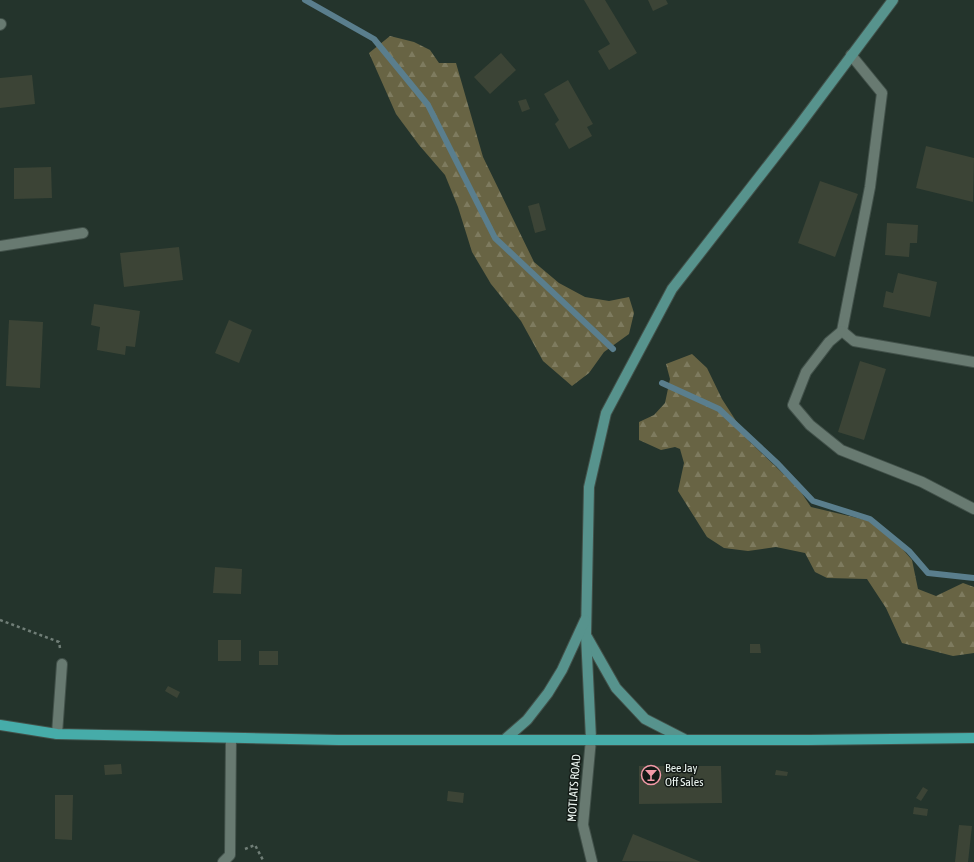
<svg xmlns="http://www.w3.org/2000/svg" width="974" height="862" viewBox="0 0 974 862" font-family="'Asap Condensed',sans-serif">
<defs>
<pattern id="forest-firs" width="22" height="20" patternUnits="userSpaceOnUse"><rect width="22" height="20" fill="#686444"/><path d="M5 1l3.5 6h-7zM16 11l3.5 6h-7z" fill="#7e7b5f"/></pattern>
</defs>
<rect width="100%" height="100%" fill="#24342c"/>
<g fill="url(#forest-firs)">
<polygon points="390,36 414,42 430,50 439,63 456,63 483,157 534,262 559,283 585,297 609,301 629,297 634,313 629,334 604,352 589,373 572,386 543,361 521,321 491,284 472,252 458,207 445,175 419,145 396,114 369,53"/>
<polygon points="692,354 707,368 722,399 749,441 799,489 811,507 870,521 886,530 912,560 918,589 936,596 963,583 974,587 974,653 953,656 902,643 886,608 867,579 827,578 815,572 805,553 776,547 748,551 724,548 707,537 678,491 684,463 680,449 675,447 661,450 639,440 639,422 654,415 665,403 670,379 666,364"/>
</g>
<g fill="none" stroke-linecap="round" stroke-linejoin="round">
<g stroke="#5a7e8d" stroke-width="6">
<polyline points="305,0 374,39 428,105 495,238 613,349"/>
<polyline points="662,383 719,409 778,464 813,501 870,519 909,551 928,573 974,578"/>
</g>
</g>
<g fill="#3c4436">
<polygon points="584,0 605,0 637,53 609,70 598,51 610,44"/>
<polygon points="648,0 666,0 668,4 653,11"/>
<polygon points="501,53 516,70 490,94 474,77"/>
<polygon points="32,75 35,104 0,108 0,78"/>
<polygon points="568,80 593,124 587,127 592,136 569,149 555,124 559,120 544,94"/>
<polygon points="526,99 530,109 522,112 518,101"/>
<polygon points="926,146 974,158 973,202 916,188"/>
<polygon points="51,167 52,198 14,199 14,168"/>
<polygon points="820,181 858,194 835,257 798,243"/>
<polygon points="539,203 546,230 535,233 528,206"/>
<polygon points="887,223 918,225 917,243 910,243 909,257 885,255"/>
<polygon points="179,247 183,280 124,287 120,253"/>
<polygon points="898,273 937,282 930,317 883,307 886,291 893,293"/>
<polygon points="94,304 140,311 135,347 126,346 125,355 97,350 100,327 91,325"/>
<polygon points="9,320 43,322 40,388 6,386"/>
<polygon points="229,320 252,330 239,363 215,353"/>
<polygon points="860,361 886,369 864,440 838,432"/>
<polygon points="215,567 242,569 241,594 213,593"/>
<rect x="218" y="640" width="23" height="21"/>
<polygon points="750,644 760,644 761,653 750,653"/>
<rect x="259" y="651" width="19" height="14"/>
<polygon points="168,686 180,692 177,698 165,691"/>
<polygon points="121,764 122,774 105,775 104,765"/>
<polygon points="639,766 721,766 722,803 639,804"/>
<polygon points="776,770 788,772 787,776 775,775"/>
<polygon points="923,787 928,790 921,801 916,798"/>
<polygon points="448,791 464,793 463,803 447,801"/>
<polygon points="55,795 73,795 72,840 55,839"/>
<polygon points="914,807 928,809 927,816 913,814"/>
<polygon points="959,825 972,826 968,862 955,862"/>
<polygon points="633,834 701,862 622,861"/>
</g>
<g fill="none" stroke-linecap="round" stroke-linejoin="round">
<g stroke="#42514a" stroke-width="12">
<g id="lane">
<polyline points="0,25 1,24"/>
<polyline points="851,55 882,93 870,187 842,331 829,342 806,372 793,405 810,425 841,450 922,482 974,509"/>
<polyline points="0,246 83,233"/>
<polyline points="842,331 854,341 974,362"/>
</g>
</g>
<g stroke="#42514a" stroke-width="12">
<g id="street">
<polyline points="57,734 62,664"/>
<polyline points="591,739 583,825 592,862"/>
<polyline points="223,862 230,855 231,738"/>
</g>
</g>
<g stroke="#42514a" stroke-width="12">
<g id="secondary">
<polyline points="587,637 616,688 645,719 686,740"/>
<polyline points="591,739 586,635 589,487 606,413 672,289 798,127 893,0"/>
<polyline points="504,740 527,720 548,693 562,670 585,620"/>
</g>
</g>
<g stroke="#42514a" stroke-width="12">
<polyline id="primary" points="0,725 57,734 338,740 809,740 974,738"/>
</g>
<g stroke="#707e77" stroke-width="2.5" stroke-dasharray="3 3" stroke-linecap="butt">
<polyline points="0,620 59,642 60,648"/>
<polyline points="245,849 255,845 264,862"/>
</g>
<use href="#lane" stroke="#687a71" stroke-width="10"/>
<use href="#street" stroke="#687a71" stroke-width="10"/>
<use href="#secondary" stroke="#57938d" stroke-width="10"/>
<use href="#primary" stroke="#46aca9" stroke-width="10"/>
</g>
<defs>
<g id="bar-ring" transform="scale(1)"><circle r="9.5" fill="#131a16" stroke="#f39aa8" stroke-width="1.5"/><path d="M-6-5H6L.8 .8V4.5H3.5V6h-7V4.5H-.8V.8Z" fill="#f39aa8"/></g>
</defs>
<g fill-rule="evenodd">
<use href="#bar-ring" x="651" y="775"/>
</g>
<g text-anchor="middle" stroke-width="3" stroke-linejoin="round" paint-order="stroke">
<g font-size="12" fill="#edf7f2" stroke="#131a16" text-anchor="start">
<text x="665" y="772">Bee Jay<tspan x="665" dy="14">Off Sales</tspan></text>
</g>
<g font-size="12" fill="#edf7f2" stroke="#131a16">
<text transform="translate(574 788) rotate(-86)" y="4">MOTLATS ROAD</text>
</g>
</g>
</svg>
